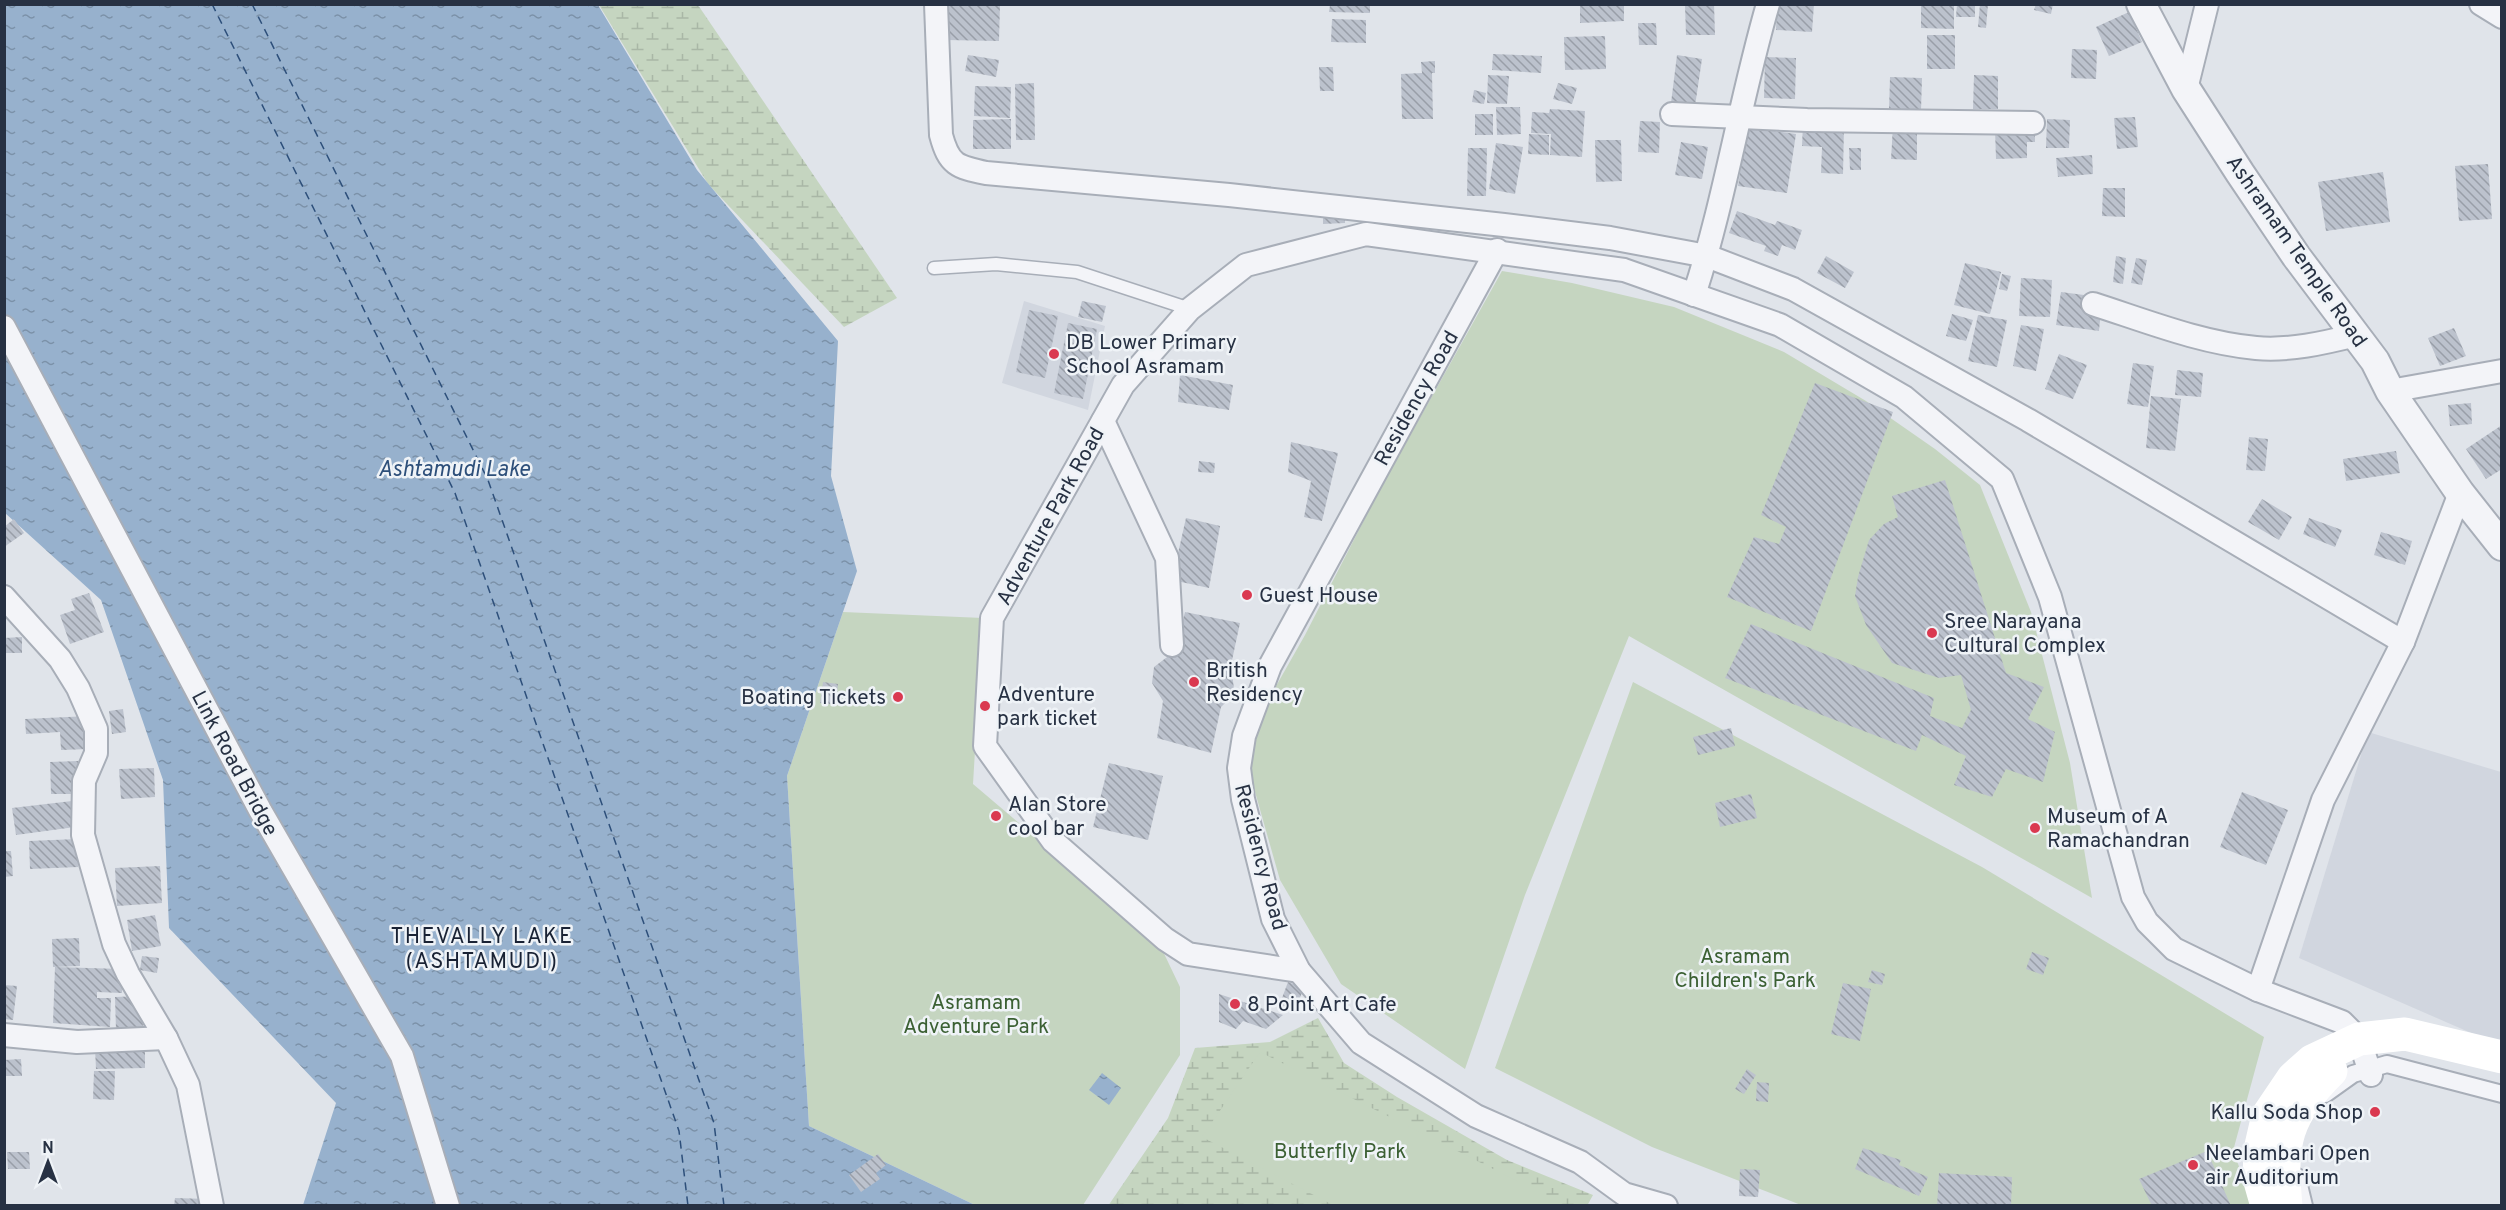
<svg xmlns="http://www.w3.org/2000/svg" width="2506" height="1210" viewBox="0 0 2506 1210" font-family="Overpass,sans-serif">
<defs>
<pattern id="wetland-marsh" width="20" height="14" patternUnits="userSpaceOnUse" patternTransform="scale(1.5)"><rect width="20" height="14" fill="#c5d5c0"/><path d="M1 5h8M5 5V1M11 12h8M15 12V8" fill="none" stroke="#a9b7a6"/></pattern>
<pattern id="water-ripples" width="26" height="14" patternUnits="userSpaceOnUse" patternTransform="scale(1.5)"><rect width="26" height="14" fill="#97b1cd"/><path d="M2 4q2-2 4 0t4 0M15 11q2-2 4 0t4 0" fill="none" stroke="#7b91a8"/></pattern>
<pattern id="building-back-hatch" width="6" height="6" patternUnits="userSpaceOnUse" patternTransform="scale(1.5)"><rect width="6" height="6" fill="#bcc2cd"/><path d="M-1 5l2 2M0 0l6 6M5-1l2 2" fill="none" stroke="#999ea8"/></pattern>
</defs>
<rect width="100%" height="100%" fill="#e0e4ea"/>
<g fill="#d1d6df">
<polygon points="1024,301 1105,326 1088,410 1002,383"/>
<polygon points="2368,732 2501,772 2501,1046 2299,958"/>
</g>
<g fill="url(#wetland-marsh)">
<polygon points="599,5 698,5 897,298 844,327 708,184"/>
<polygon points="1318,1018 1344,1063 1397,1097 1507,1160 1593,1195 1587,1206 1108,1206 1168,1118 1195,1048 1270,1042"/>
</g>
<g fill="#c5d5c0">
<polygon points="1502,271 1572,283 1674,307 1784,352 1866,401 1935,449 1980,485 2031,612 2070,763 2092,898 1629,636 1525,895 1465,1069 1341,984 1280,880 1242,746 1305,635 1379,491"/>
<polygon points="843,612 983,618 973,784 1158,941 1180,987 1180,1055 1083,1205 975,1205 809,1126 787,776"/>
<polygon points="1633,682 1982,867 2264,1037 2233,1151 2254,1205 1801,1205 1652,1147 1495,1068"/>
<polygon points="1260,1052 1565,1205 1333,1205 1202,1137"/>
</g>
<g fill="url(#water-ripples)">
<polygon points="5,5 598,5 697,170 838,341 831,476 857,571 787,776 809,1126 975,1205 303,1205 336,1103 169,928 163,780 101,600 5,513"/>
<polygon points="1102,1073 1121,1088 1109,1105 1089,1090"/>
</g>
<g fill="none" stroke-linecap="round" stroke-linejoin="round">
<g stroke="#2d4f7a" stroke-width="1.5" stroke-dasharray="8 6" stroke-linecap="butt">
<polyline points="212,4 455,493 679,1131 688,1206"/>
<polyline points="252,4 488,480 714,1123 724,1206"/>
</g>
</g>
<g fill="url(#building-back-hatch)">
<polygon points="1580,4 1624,4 1624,21 1580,23"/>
<polygon points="1714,4 1715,35 1686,35 1685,5"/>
<polygon points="1777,4 1814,4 1812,32 1776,30"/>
<polygon points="1921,4 1954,4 1954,29 1921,28"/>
<polygon points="1957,4 1975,4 1975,17 1956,17"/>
<polygon points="1980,4 1988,4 1986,28 1978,27"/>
<polygon points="2036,4 2053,4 2051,14 2034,10"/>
<polygon points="985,5 1000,5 999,41 946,40 947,6"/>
<polygon points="1330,5 1370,5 1370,13 1329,12"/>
<polygon points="2129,12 2142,42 2109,56 2096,27"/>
<polygon points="1332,19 1366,20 1366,43 1331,42"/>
<polygon points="1638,23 1656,23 1657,45 1639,45"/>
<rect x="1927" y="35" width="28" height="34"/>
<polygon points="1605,36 1606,69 1565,70 1564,37"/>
<polygon points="2072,49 2097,50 2096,79 2071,78"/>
<polygon points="1493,54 1542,56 1541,73 1492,70"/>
<polygon points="968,55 999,60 996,77 965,71"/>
<polygon points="1677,55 1702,59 1695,106 1671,103"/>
<polygon points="1765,57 1796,58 1795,99 1764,98"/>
<polygon points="1435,61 1435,73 1432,73 1433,119 1402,119 1401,74 1422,73 1421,62"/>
<polygon points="1319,67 1333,67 1334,91 1320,91"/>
<polygon points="1488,75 1509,76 1507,104 1487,103"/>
<polygon points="1974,75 1998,76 1998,109 1973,109"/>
<polygon points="1890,77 1922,78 1921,111 1889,110"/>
<polygon points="1034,83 1035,140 1016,140 1015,84"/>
<polygon points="1558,83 1577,88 1572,104 1553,99"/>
<polygon points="975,86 1011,87 1010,118 974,116"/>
<polygon points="1474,90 1486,93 1484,104 1472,102"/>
<polygon points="1496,107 1520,107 1521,134 1497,135"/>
<polygon points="1550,109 1585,111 1582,157 1550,155 1551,134 1531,133 1532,112 1549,113"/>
<rect x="1475" y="114" width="18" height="21"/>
<polygon points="2135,117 2138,147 2117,149 2114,118"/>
<polygon points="1011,119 1011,149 973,149 973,120"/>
<polygon points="2047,119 2070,120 2069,148 2046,148"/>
<polygon points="1640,121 1660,122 1659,153 1638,152"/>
<polygon points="1803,124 1844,126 1843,174 1821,173 1822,147 1802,146"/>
<polygon points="1893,126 1917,127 1917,160 1891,159"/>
<polygon points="1747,127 1796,134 1787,193 1738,186"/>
<polygon points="2035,127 2035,142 2027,142 2027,158 1996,159 1995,129"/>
<polygon points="1529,134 1549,135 1549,155 1528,154"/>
<polygon points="1595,140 1621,140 1622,181 1596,182"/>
<polygon points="1681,142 1708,147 1702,179 1675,175"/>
<polygon points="1496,143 1523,147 1515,194 1489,189"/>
<polygon points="1468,148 1487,148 1486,196 1467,196"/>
<polygon points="1849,148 1861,148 1861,170 1850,170"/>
<polygon points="2092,155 2093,174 2058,177 2056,158"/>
<polygon points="2488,164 2492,219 2459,221 2455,166"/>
<polygon points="2383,172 2390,222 2326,231 2318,182"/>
<polygon points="2103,188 2125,188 2125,217 2102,216"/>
<polygon points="1737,211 1775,225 1777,221 1802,230 1795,250 1782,245 1778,256 1764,251 1766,246 1729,233"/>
<polygon points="1345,212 1345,223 1323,224 1323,213"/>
<polygon points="1826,256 1854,272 1845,288 1817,273"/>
<polygon points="2116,256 2126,258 2123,284 2113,282"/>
<polygon points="2136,258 2147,260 2142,285 2131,283"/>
<polygon points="1965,263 2001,272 1990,314 1954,305"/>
<polygon points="2002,274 2011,276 2007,291 1999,289"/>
<polygon points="2021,278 2052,280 2050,317 2019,316"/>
<polygon points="2061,292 2084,295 2082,308 2101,310 2099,331 2056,325"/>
<polygon points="1082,301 1106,306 1102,322 1078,317"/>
<polygon points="1029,310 1058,316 1045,378 1016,372"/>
<polygon points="1952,314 1973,320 1966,341 1946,336"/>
<polygon points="1978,315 2007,320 1997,367 1968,361"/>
<polygon points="1068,323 1097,329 1083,399 1054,393"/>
<polygon points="2021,325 2044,329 2036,371 2013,366"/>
<polygon points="2454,328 2466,356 2440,366 2428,338"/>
<polygon points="2059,354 2087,365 2073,399 2045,389"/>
<polygon points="2133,363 2154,366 2148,407 2127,404"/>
<polygon points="2177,370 2203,373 2201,397 2175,395"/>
<polygon points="1180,375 1233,385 1229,410 1178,402"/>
<polygon points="1815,383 1893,412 1811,631 1727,597 1754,537 1779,544 1786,527 1761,515"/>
<polygon points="2151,396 2181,399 2175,451 2146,448"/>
<polygon points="2471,403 2472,424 2450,426 2448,405"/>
<polygon points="2502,425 2502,469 2486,479 2466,449"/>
<polygon points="2249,437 2268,439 2265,471 2246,470"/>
<polygon points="1291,442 1338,453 1322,521 1304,517 1311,481 1288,472"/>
<polygon points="2396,451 2400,473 2346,481 2343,459"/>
<polygon points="1199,461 1215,463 1214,473 1198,472"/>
<polygon points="1945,480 2006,673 2044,687 2028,719 2055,732 2043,782 2006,769 1992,797 1954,785 1966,756 1922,735 1916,751 1725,678 1751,624 1934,698 1930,716 1962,728 1971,710 1961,675 1939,678 1892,663 1866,625 1855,596 1858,577 1869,540 1884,524 1898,517 1892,496"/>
<polygon points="2262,499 2292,517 2279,540 2248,522"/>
<polygon points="1186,518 1220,526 1209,588 1172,580"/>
<polygon points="2309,518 2342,530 2335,547 2303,534"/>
<polygon points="14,519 24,533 4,547 4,527"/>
<polygon points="2381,532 2412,541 2405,565 2374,555"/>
<polygon points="89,593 104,632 70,644 60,615 75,610 71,599"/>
<polygon points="1185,612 1240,623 1231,665 1234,689 1232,696 1221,707 1211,753 1157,738 1163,701 1152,683 1154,667 1175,651"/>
<polygon points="22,637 22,653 4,653 4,638"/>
<polygon points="823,682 838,684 836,705 820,703"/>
<polygon points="123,709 126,732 112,734 109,711"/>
<polygon points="89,716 90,749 61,750 60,732 26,734 25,719"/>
<polygon points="1731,728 1735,746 1698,755 1693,737"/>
<polygon points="78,761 79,794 51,794 50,762"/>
<polygon points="1109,763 1163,776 1148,840 1093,827"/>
<polygon points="154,768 155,797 121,799 119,769"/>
<polygon points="2242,792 2288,810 2266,865 2220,847"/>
<polygon points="1751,794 1757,818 1720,827 1715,803"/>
<polygon points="72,801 75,827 16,835 12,808"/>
<polygon points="77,839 78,867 30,869 29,841"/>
<polygon points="4,851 11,851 13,876 4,877"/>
<polygon points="160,866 162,903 117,906 115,868"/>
<polygon points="155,915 161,946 132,951 127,920"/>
<polygon points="79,938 80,966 53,967 52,939"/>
<polygon points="2032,952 2049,958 2043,975 2026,969"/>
<polygon points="142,956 159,958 157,973 140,970"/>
<polygon points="55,967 122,969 122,993 97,992 97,998 111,998 110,1027 53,1023"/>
<polygon points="1872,970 1885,974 1882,985 1868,982"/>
<polygon points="1288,982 1304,988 1294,1012 1279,1006"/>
<polygon points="1843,983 1871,989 1860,1041 1831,1034"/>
<polygon points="4,985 17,986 13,1020 4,1019"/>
<polygon points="1219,994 1283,1015 1266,1029 1243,1021 1236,1029 1219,1022"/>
<polygon points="142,996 143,1029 116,1030 115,997"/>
<polygon points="145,1047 145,1068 96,1069 95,1048"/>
<polygon points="21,1059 22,1076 4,1076 4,1060"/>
<polygon points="1747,1069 1756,1075 1744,1094 1735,1089"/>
<polygon points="94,1071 115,1071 114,1100 93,1099"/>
<polygon points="1757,1082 1769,1083 1768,1102 1756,1101"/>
<polygon points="1863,1148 1901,1160 1899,1165 1928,1177 1919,1196 1855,1169"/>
<polygon points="2207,1151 2231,1206 2152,1206 2139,1179"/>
<polygon points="7,1152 29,1152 30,1169 8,1169"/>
<polygon points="878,1154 886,1165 876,1173 880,1179 861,1192 849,1175"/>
<polygon points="1740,1169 1760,1170 1758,1197 1739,1196"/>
<polygon points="1939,1173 2012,1177 2011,1206 1937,1206"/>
<polygon points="175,1198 208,1199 208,1206 174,1206"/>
</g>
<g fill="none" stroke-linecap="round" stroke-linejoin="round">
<g stroke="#a8aeb8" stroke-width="15">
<polyline id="service" points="934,268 996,264 1077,272 1190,309"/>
</g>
<g stroke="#a8aeb8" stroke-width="20">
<g id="pedestrian">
<polyline points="2325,1094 2353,1074 2387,1064 2502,1094"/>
<polyline points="2297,1177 2304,1206"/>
</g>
</g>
<g stroke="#a8aeb8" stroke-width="26">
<g id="minor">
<path d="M 936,4 L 941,135 C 949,165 957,167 986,173 L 1229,195 L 1504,225 L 1610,238 L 1707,256 L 1793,289 L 2028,420 L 2403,642"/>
<polyline points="2481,4 2502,17"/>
<polyline points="2186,89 2207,4"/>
<polyline points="1672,114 1807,120 2033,123"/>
<polyline points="1497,250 1270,666 1244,736 1239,768 1243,799 1273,919 1299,971 1361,1043 1476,1116 1580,1162 1624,1194 1666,1206"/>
<path d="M 1694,295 C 1725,200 1740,100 1768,4"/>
<path d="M 2093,304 C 2146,321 2201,343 2256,348 C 2289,351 2324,343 2356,335"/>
<polyline points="4,327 260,810 402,1056 448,1206"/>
<polyline points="2390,391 2502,371"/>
<polyline points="1103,421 1167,558 1172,645"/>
<polyline points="4,597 60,659 78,688 96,729 96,753 84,781 83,835 114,944 128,974 166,1038 188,1085 212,1206"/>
<polyline points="1299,971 1188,954 1165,939 1053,841 985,746 992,618 1123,385 1190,309 1246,265 1366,234 1624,270 1780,325 1904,397 2002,479 2050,597 2133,897 2147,922 2174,949 2258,990 2342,1022 2359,1039 2371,1075"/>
<polyline points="2258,990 2323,800 2403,642 2460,493"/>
<polyline points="4,1035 77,1042 166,1038"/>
</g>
</g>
<g stroke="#a8aeb8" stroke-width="32">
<polyline id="tertiary" points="2141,4 2186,89 2240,173 2296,256 2375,361 2390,391 2460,493 2502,546"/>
</g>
<use href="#service" stroke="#f3f4f8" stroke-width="12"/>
<use href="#pedestrian" stroke="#f3f4f8" stroke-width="16"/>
<use href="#minor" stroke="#f3f4f8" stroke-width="22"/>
<use href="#tertiary" stroke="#f3f4f8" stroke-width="28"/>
<g stroke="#fff" stroke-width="33">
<polyline points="2267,1206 2259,1178 2260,1150 2268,1115 2293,1078 2312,1061 2359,1039 2405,1034 2502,1057"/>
<path d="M 2286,1206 C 2280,1143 2285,1116 2331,1071"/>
</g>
</g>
<g fill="#da3950" stroke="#eff3f7" stroke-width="2">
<circle cx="1054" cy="354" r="6"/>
<circle cx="1247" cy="595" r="6"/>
<circle cx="1932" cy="633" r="6"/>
<circle cx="1194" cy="682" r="6"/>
<circle cx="898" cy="697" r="6"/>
<circle cx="985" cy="706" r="6"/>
<circle cx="996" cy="816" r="6"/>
<circle cx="2035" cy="828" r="6"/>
<circle cx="1235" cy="1004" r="6"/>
<circle cx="2375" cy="1112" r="6"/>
<circle cx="2193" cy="1165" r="6"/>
</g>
<g text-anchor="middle" stroke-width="5" stroke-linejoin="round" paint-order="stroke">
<g font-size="21" fill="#273143" stroke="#eff3f7">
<text transform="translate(2297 251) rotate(55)" y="7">Ashramam Temple Road</text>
<text transform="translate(1416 398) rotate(-61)" y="7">Residency Road</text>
<text transform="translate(1050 516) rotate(-61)" y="7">Adventure Park Road</text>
<text transform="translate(235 763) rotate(62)" y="7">Link Road Bridge</text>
<text transform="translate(1261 857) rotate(75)" y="7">Residency Road</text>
</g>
<g font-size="21" fill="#273143" stroke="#eff3f7" text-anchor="start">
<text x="1066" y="349">DB Lower Primary<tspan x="1066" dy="24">School Asramam</tspan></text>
<text x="1259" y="602">Guest House</text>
<text x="1944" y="628">Sree Narayana<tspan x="1944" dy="24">Cultural Complex</tspan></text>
<text x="1206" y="677">British<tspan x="1206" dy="24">Residency</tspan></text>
<text x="997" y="701">Adventure<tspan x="997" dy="24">park ticket</tspan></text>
<text x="886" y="704" text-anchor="end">Boating Tickets</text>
<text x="1008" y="811">Alan Store<tspan x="1008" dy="24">cool bar</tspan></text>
<text x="2047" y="823">Museum of A<tspan x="2047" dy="24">Ramachandran</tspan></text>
<text x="1247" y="1011">8 Point Art Cafe</text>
<text x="2363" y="1119" text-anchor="end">Kallu Soda Shop</text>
<text x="2205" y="1160">Neelambari Open<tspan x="2205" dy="24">air Auditorium</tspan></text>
</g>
<g font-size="21" fill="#3b6033" stroke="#eff3f7">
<text x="1745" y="963">Asramam<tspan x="1745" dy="24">Children's Park</tspan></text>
<text x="976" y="1009">Asramam<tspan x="976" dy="24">Adventure Park</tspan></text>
<text x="1340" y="1158">Butterfly Park</text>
</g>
<g font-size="22" font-style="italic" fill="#2d4f7a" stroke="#eff3f7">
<text x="454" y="476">Ashtamudi Lake</text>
</g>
<g font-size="22" letter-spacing="1.5" fill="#192234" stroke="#eff3f7">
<text x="482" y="943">THEVALLY LAKE<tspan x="482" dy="25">(ASHTAMUDI)</tspan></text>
</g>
</g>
<rect width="2506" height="1210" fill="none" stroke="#273143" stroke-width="12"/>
<g transform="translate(48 1162)" stroke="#eff3f7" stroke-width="4.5" paint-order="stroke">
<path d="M0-4.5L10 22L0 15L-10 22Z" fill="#273143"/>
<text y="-9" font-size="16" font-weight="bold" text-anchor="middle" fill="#273143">N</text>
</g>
</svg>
